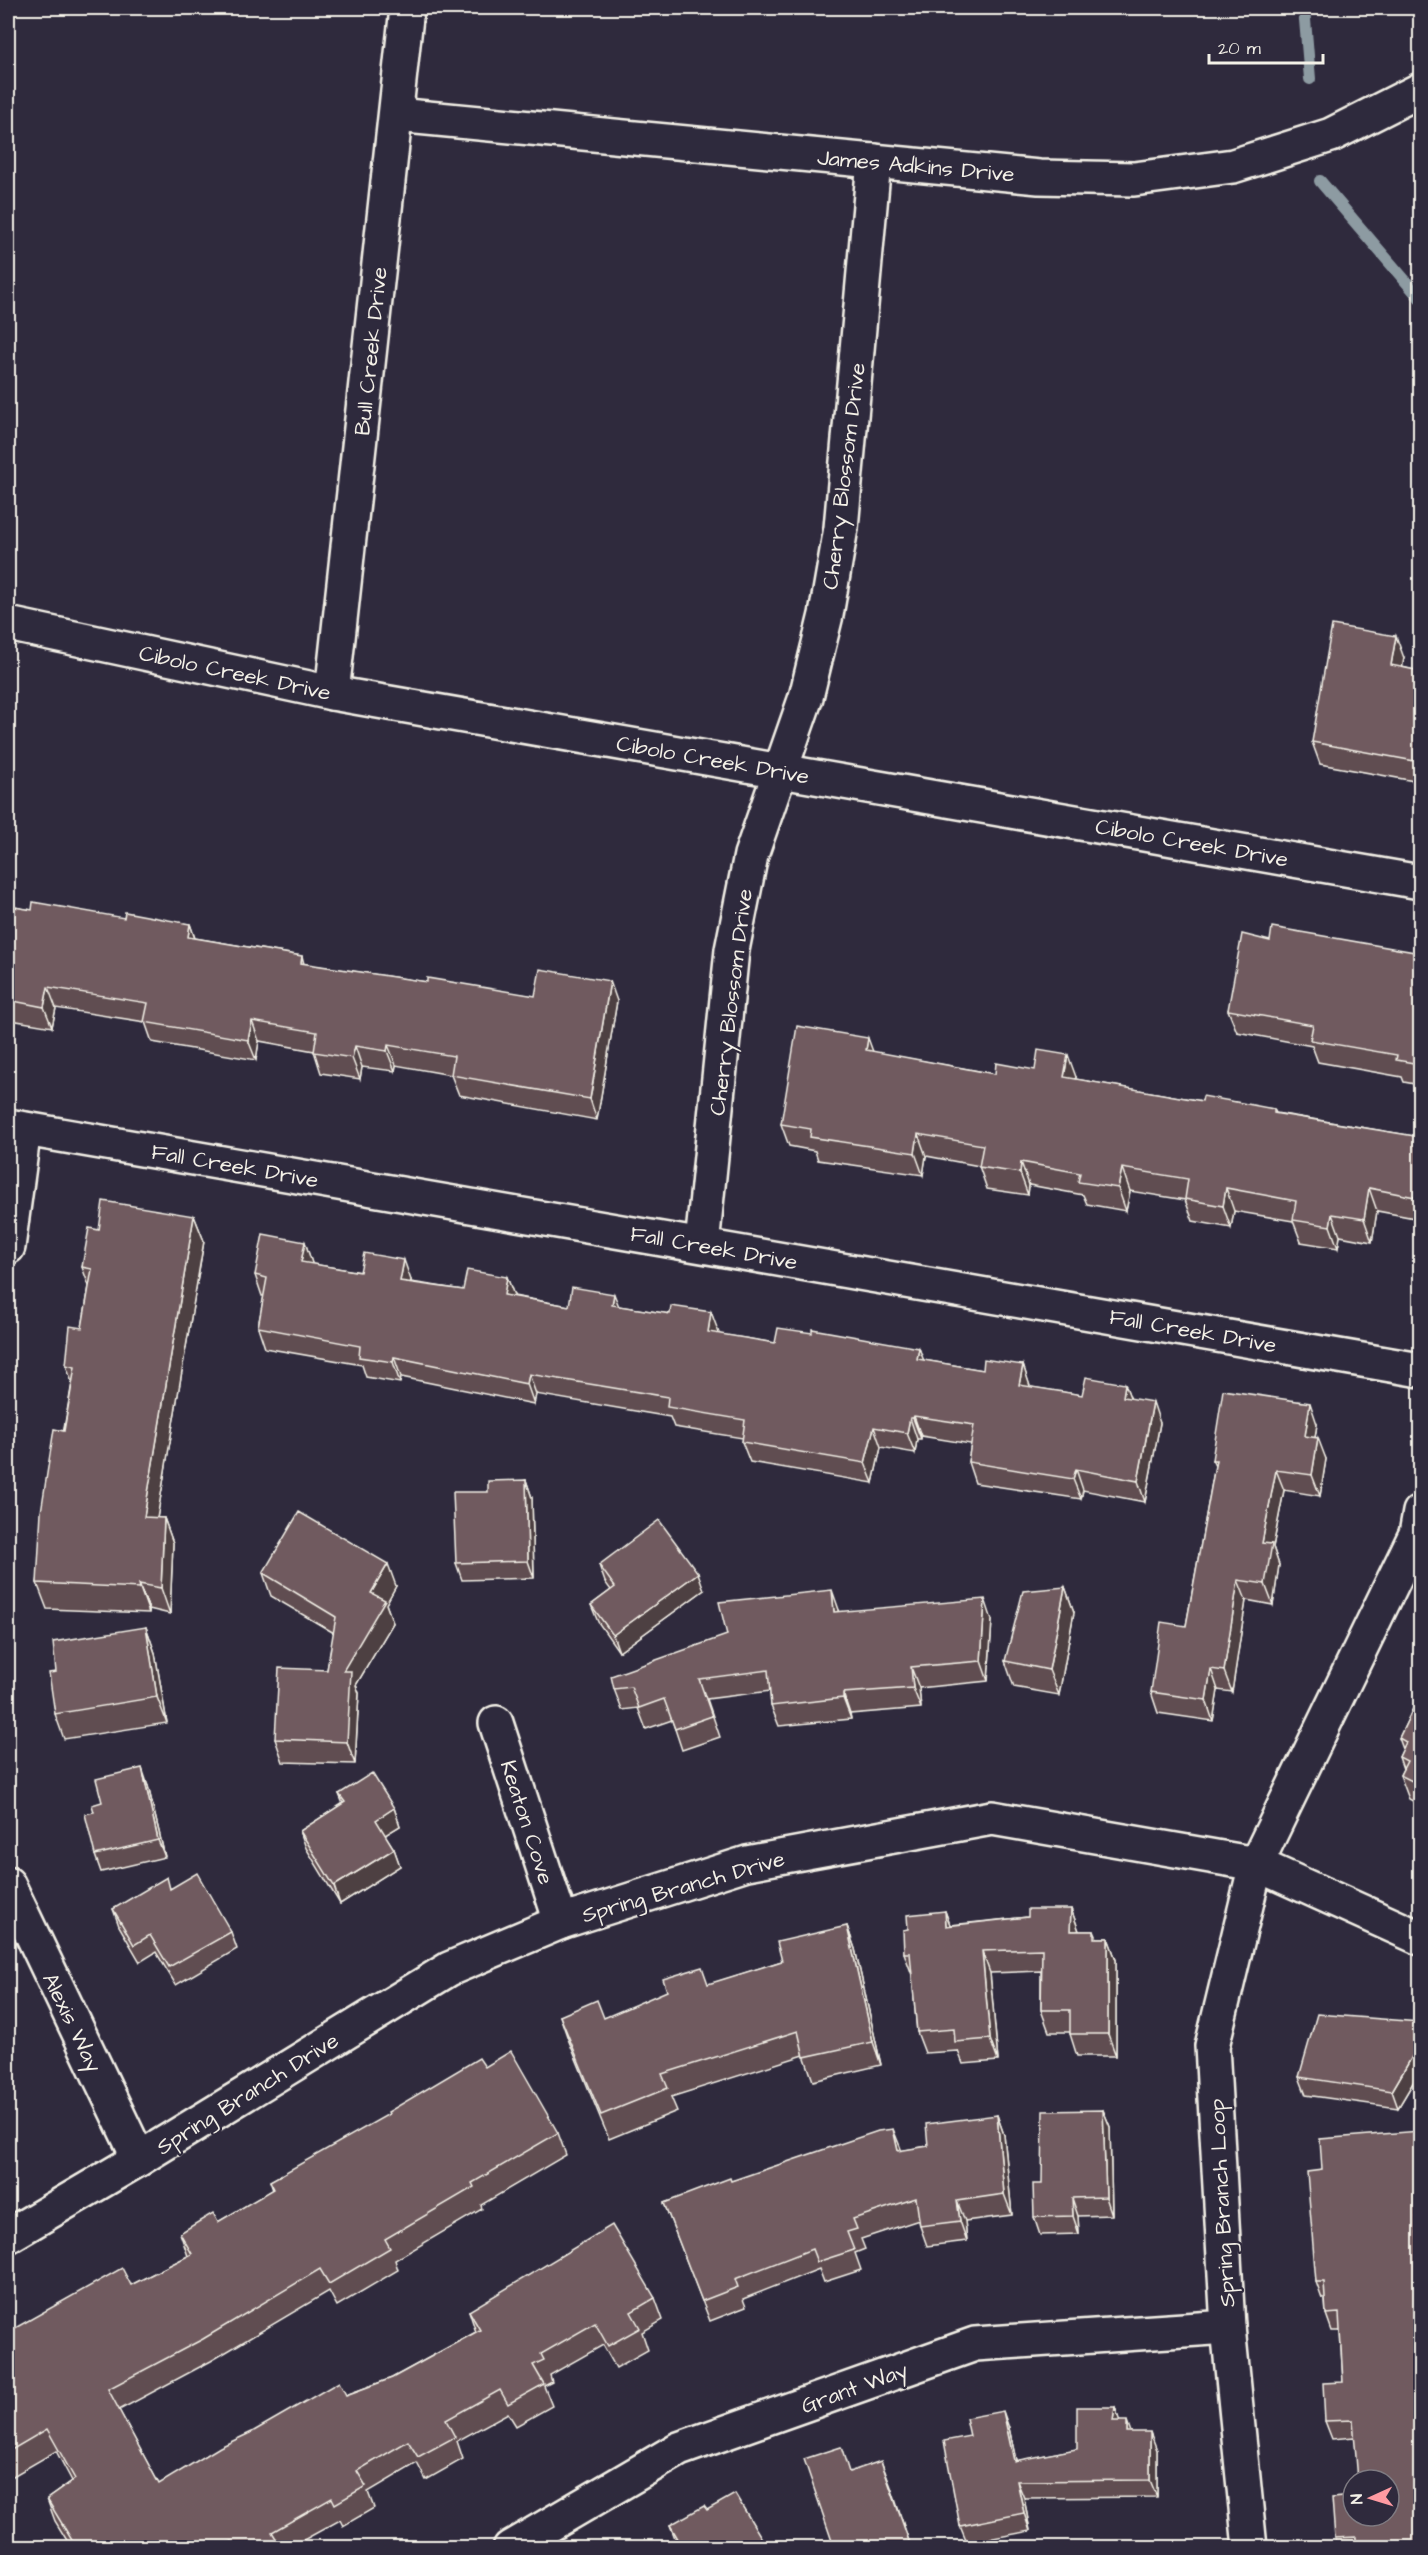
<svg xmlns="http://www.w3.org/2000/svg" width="1428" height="2555" viewBox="0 0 1428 2555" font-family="'Architects Daughter',sans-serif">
<rect width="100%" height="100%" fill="#2f2a3d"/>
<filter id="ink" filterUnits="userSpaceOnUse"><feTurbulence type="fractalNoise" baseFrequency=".0167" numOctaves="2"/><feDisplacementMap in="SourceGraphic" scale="12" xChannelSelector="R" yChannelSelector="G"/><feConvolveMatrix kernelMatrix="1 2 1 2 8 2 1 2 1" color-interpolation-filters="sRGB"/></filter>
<g filter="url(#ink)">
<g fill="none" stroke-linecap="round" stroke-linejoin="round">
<g stroke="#8d9ba2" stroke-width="12">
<polyline points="1304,8 1310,79"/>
<polyline points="1320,181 1420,298"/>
</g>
<g stroke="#f4f1e8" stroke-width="38">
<g id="street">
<polyline points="396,115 1039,177 1134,179 1233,166 1331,135 1420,90"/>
<polyline points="8,624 332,693 1420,882"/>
<polyline points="332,693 407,8"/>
<polyline points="8,1126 1420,1370"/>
<polyline points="702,1245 732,950 751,855 806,697 826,615 841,528 874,161"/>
<polyline points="8,1247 24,1129"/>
<polyline points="496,1723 561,1922"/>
<polyline points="8,1884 139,2159"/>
<polyline points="510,2548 679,2449 975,2344 1228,2327"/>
<polyline points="1250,2548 1228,2327 1212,2046 1256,1864 1416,1534 1420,1512"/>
</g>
</g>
<g stroke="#f4f1e8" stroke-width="38">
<polyline id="secondary" points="8,2236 139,2159 449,1969 561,1922 747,1863 992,1818 1256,1864 1420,1938"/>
</g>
<use href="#street" stroke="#2f2a3d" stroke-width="33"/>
<use href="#secondary" stroke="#2f2a3d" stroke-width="33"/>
</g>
<g fill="#604d51" stroke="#f4f1e8" stroke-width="1.5">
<polygon points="1404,658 1402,667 1420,671 1420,782 1320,764 1312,742"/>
<polygon points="8,906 32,910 190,924 195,938 302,956 304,964 427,982 535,996 617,1001 597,1120 459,1095 451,1075 396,1065 395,1071 362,1067 360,1079 321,1073 314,1051 259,1041 256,1060 152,1042 145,1022 56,1008 52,1027 11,1020 10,1017 8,1017"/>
<polygon points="1270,941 1420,953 1420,1085 1404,1082 1402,1077 1318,1062 1312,1046 1237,1032 1228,1010"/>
<polygon points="873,1052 995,1074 1076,1077 1075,1079 1202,1101 1274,1109 1276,1113 1414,1136 1420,1101 1420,1219 1377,1211 1372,1242 1340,1236 1338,1248 1301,1242 1293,1221 1234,1211 1231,1228 1193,1221 1185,1200 1130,1191 1126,1211 1087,1204 1083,1195 1029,1185 1028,1195 987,1189 979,1166 926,1156 923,1175 818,1160 815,1151 789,1146 781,1124"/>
<polygon points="194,1216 204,1241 157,1518 164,1518 173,1543 170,1614 149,1609 149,1613 47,1609 37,1583 72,1383 66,1365 82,1328 89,1286 82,1267 99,1230"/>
<polygon points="305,1242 312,1264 411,1280 411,1282 463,1290 507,1277 514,1296 569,1306 618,1306 670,1314 711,1312 718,1334 775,1343 919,1348 923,1360 983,1370 1023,1365 1030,1387 1082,1395 1125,1384 1130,1398 1160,1423 1145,1502 1083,1490 1081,1499 975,1483 968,1462 971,1444 921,1436 921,1439 917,1439 915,1453 881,1447 873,1483 750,1462 742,1442 743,1438 674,1427 670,1417 536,1394 534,1404 401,1377 400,1383 366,1377 362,1365 265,1348 258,1327 264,1296 262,1296 255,1275"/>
<polygon points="1317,1424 1315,1438 1326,1459 1320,1496 1284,1490 1273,1547 1279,1565 1273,1605 1246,1600 1232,1692 1218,1690 1213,1721 1158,1713 1151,1692 1186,1626 1215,1466 1212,1460"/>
<polygon points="526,1480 532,1498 534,1578 462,1580 456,1563 488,1492"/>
<polygon points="599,1565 704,1590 619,1652 598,1622 591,1605 611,1590 605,1582"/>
<polygon points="263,1573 396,1586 386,1604 393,1623 356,1685 359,1693 355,1764 283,1762 275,1739 327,1670 334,1633 271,1596"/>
<polygon points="1065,1587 1074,1612 1059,1695 1014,1687 1005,1661"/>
<polygon points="839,1610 840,1612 992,1620 988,1681 919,1688 921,1708 850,1714 851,1719 779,1726 771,1706 770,1691 707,1699 720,1737 682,1750 672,1720 646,1729 638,1708 622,1710 614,1689"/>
<polygon points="146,1627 155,1653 167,1723 64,1739 55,1714 56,1672"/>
<polygon points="1420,1694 1420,1805 1409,1799 1400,1775 1403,1769 1399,1757 1403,1749 1399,1738"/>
<polygon points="148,1786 165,1857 101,1872 95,1855 94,1812 102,1802"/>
<polygon points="339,1794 394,1808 400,1826 385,1835 394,1849 400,1866 340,1904 306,1848 300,1831 343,1804"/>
<polygon points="171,1888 231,1932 237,1949 176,1985 156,1952 140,1962 119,1926 113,1909"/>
<polygon points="1071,1909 1079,1931 1094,1931 1097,1938 1108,1938 1116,1960 1116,2056 1077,2056 1070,2034 1070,2032 1049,2032 1041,2010 1041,1971 990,1973 998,2061 963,2064 958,2051 925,2053 917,2032 912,1975 904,1953 908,1929 945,1911 950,1925 1028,1917"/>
<polygon points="847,1926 855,1949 881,2065 813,2081 804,2055 671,2097 677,2111 609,2139 568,2039 560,2016 604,2018 782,1961"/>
<polygon points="1420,2022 1420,2071 1398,2108 1306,2095 1299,2077"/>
<polygon points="485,2067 558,2133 566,2155 481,2205 482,2209 395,2260 398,2270 337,2306 329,2291 211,2361 119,2410 159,2484 346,2395 392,2378 476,2332 469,2311 655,2298 663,2320 642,2332 648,2350 616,2368 603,2345 550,2375 552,2382 544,2386 552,2406 516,2426 508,2413 457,2441 463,2459 426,2480 417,2463 368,2492 374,2508 343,2526 340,2520 291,2547 71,2547 55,2521 47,2499 72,2481 56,2451 8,2479 8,2332 131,2285 188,2256 180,2233 218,2222 273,2190 270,2181"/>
<polygon points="1103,2110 1110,2127 1112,2215 1078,2216 1079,2234 1040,2235 1034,2217"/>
<polygon points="997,2115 1004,2135 1012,2215 965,2221 967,2241 927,2246 920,2226 919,2220 861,2239 865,2249 855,2253 861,2270 824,2282 819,2269 743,2299 746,2307 710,2321 664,2203 731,2181 928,2146"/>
<polygon points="1420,2131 1420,2547 1339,2547 1335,2538 1389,2516 1354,2437 1332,2439 1325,2421 1343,2382 1340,2331 1332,2331 1326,2314 1325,2299 1322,2299 1316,2282 1322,2170"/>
<polygon points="1115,2407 1119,2421 1131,2432 1157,2450 1157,2497 1024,2498 1030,2531 967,2543 960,2526 1009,2428 1016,2461 1077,2449"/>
<polygon points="707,2510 767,2547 678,2546 670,2525"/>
</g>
<g fill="#4e3f42" stroke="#f4f1e8" stroke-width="1.5">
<polygon points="1396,636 1404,658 1399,687 1391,665"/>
<polygon points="190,924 197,945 188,937"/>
<polygon points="610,981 617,1001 597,1120 590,1099"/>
<polygon points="48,987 56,1008 52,1027 44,1007"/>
<polygon points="252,1021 259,1041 256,1060 248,1040"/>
<polygon points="868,1038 876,1060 866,1050"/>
<polygon points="388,1045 396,1065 395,1071 387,1051"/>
<polygon points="355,1046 362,1067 360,1079 352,1058"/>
<polygon points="1068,1055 1076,1077 1072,1099 1064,1077"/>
<polygon points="918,1134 926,1156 923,1175 915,1153"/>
<polygon points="1021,1162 1029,1185 1028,1195 1020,1173"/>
<polygon points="1122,1168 1130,1191 1126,1211 1118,1188"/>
<polygon points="1226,1188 1234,1211 1231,1228 1223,1206"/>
<polygon points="1369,1188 1377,1211 1372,1242 1364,1219"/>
<polygon points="1332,1214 1340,1236 1338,1248 1330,1226"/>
<polygon points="194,1216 204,1241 153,1542 144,1517"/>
<polygon points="305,1242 312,1263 309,1282 301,1262"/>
<polygon points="404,1260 411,1280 407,1301 400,1281"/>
<polygon points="507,1277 515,1298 504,1295"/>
<polygon points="614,1294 622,1314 612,1305"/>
<polygon points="711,1312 719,1333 715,1352 708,1332"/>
<polygon points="919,1348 927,1369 917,1359"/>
<polygon points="394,1357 401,1377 400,1383 393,1362"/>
<polygon points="1023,1365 1030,1386 1026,1406 1019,1385"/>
<polygon points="529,1374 536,1394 534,1404 527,1384"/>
<polygon points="1125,1384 1133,1405 1123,1397"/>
<polygon points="1153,1402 1160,1423 1145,1502 1138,1481"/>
<polygon points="1310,1403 1317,1424 1312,1457 1305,1436"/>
<polygon points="914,1416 921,1436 921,1439 913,1418"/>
<polygon points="910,1418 917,1439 915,1453 907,1433"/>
<polygon points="874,1427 881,1447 873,1483 865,1463"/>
<polygon points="1318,1438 1326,1459 1320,1496 1312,1475"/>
<polygon points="1076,1469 1083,1490 1081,1499 1073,1479"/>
<polygon points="1276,1470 1284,1490 1273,1547 1279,1565 1273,1605 1265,1584 1262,1543"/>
<polygon points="526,1480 532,1498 534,1578 528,1561"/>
<polygon points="164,1518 173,1543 170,1614 161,1588"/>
<polygon points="388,1564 396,1586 386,1604 393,1623 356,1685 359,1693 355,1764 347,1742 343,1671 371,1593"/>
<polygon points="698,1573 704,1590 619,1652 613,1635"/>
<polygon points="1238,1580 1246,1600 1232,1692 1224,1671"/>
<polygon points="139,1584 149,1609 149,1613 140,1588"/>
<polygon points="1065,1587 1074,1612 1059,1695 1049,1670"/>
<polygon points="832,1590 839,1610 842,1633 834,1612"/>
<polygon points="985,1599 992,1620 988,1681 981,1661"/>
<polygon points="146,1627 155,1653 167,1723 157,1697"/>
<polygon points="911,1667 919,1688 921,1708 913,1688"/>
<polygon points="1211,1669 1218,1690 1213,1721 1206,1700"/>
<polygon points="843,1693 850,1714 851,1719 843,1698"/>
<polygon points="142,1768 148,1786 165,1857 158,1840"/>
<polygon points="394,1808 400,1826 382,1837 376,1820"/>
<polygon points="394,1849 400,1866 340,1904 334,1886"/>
<polygon points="1071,1909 1079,1931 1070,1931"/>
<polygon points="945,1911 953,1933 946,1926"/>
<polygon points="847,1926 855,1949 881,2065 873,2042"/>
<polygon points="1108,1938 1116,1960 1116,2056 1108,2034"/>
<polygon points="982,1951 990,1973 998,2061 990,2039"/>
<polygon points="1420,2043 1420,2071 1398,2108 1392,2091"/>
<polygon points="1103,2110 1110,2127 1112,2215 1106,2197"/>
<polygon points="997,2115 1004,2135 1012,2215 1004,2194"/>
<polygon points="893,2129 901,2149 906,2171 898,2151"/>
<polygon points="1072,2198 1078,2216 1079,2234 1073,2216"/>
<polygon points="957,2201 965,2221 967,2241 960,2221"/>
<polygon points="1416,2206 1420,2219 1420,2285"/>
<polygon points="1115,2407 1121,2425 1113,2421"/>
<polygon points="1003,2411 1009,2428 1020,2478 1014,2461"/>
<polygon points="1127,2421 1133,2438 1127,2432"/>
<polygon points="1150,2432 1157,2450 1157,2497 1150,2480"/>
<polygon points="881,2461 891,2487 911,2547"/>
<polygon points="1017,2481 1024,2498 1030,2531 1024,2513"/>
<polygon points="1418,2521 1420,2527 1420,2547"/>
</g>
<g fill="#705a5e" stroke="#f4f1e8" stroke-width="1.5">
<polygon points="1332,625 1396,636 1391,665 1420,671 1420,762 1312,742"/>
<polygon points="33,902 124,918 125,912 190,924 188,937 302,956 301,963 427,982 427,978 535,996 540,969 610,981 590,1099 451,1075 454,1056 388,1045 387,1051 355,1046 352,1058 314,1052 317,1032 252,1021 248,1040 144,1022 148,1003 48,987 44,1007 8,1000 8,906 32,910"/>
<polygon points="1272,927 1420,953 1420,1064 1396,1060 1397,1055 1310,1040 1313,1025 1228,1010 1242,934 1270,941"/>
<polygon points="797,1026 868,1038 866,1050 995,1074 996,1063 1035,1070 1038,1050 1068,1055 1064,1077 1202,1101 1203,1096 1242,1103 1274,1109 1274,1113 1414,1136 1420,1101 1420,1198 1369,1188 1364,1219 1332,1214 1330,1226 1293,1220 1296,1201 1226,1188 1223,1206 1185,1199 1188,1179 1122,1168 1118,1188 1078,1182 1080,1173 1021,1162 1020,1173 979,1167 983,1145 918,1134 915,1153 810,1137 811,1129 781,1124"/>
<polygon points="103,1201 194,1216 144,1517 164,1518 161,1588 139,1584 140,1588 37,1583 41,1512 54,1429 64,1431 75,1367 66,1365 70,1326 82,1328 92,1269 82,1267 89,1228 99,1230"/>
<polygon points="263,1234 305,1242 301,1262 360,1272 364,1253 404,1260 400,1281 463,1290 467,1270 507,1277 504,1295 569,1306 572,1287 614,1294 612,1305 670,1314 671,1306 711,1312 708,1332 775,1343 778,1328 812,1333 812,1329 919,1348 917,1359 983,1370 984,1359 1023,1365 1019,1385 1082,1395 1086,1377 1125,1384 1123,1397 1153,1402 1138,1481 1076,1469 1073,1479 968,1462 974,1425 914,1416 913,1418 910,1418 907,1433 874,1427 865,1463 742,1442 745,1420 667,1407 668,1397 529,1374 527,1384 394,1357 393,1362 359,1357 360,1346 258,1327 267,1278 255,1275"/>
<polygon points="1223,1390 1310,1403 1305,1436 1318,1438 1312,1475 1276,1470 1262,1543 1272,1544 1265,1584 1238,1580 1224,1671 1211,1669 1206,1700 1151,1692 1161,1622 1186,1626 1216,1460 1212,1460"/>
<polygon points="526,1480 528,1561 456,1563 453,1492 488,1492 488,1481"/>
<polygon points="299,1512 388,1564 371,1593 385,1600 343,1671 351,1671 347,1742 275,1739 279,1668 327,1670 336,1617 263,1573"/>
<polygon points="659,1520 698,1573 613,1635 591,1605 615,1587 599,1565"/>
<polygon points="1065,1587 1049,1670 1005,1661 1023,1591"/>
<polygon points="832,1590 834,1612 985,1599 981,1661 911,1667 913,1688 843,1693 843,1698 771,1706 768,1670 699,1679 712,1716 675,1729 664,1699 639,1708 631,1687 614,1689 611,1676 727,1635 719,1602"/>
<polygon points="146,1627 157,1697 55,1714 49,1673 56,1672 53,1642"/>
<polygon points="1420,1694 1420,1785 1400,1775 1407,1761 1399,1757 1406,1742 1399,1738"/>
<polygon points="142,1768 158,1840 95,1855 85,1814 94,1812 92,1805 102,1802 96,1779"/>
<polygon points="372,1773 394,1808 376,1820 394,1849 334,1886 300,1831 345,1802 339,1794"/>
<polygon points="197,1873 231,1932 169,1967 150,1935 134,1945 113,1909 167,1877 170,1889"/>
<polygon points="1028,1909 1071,1909 1070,1931 1094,1931 1094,1938 1108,1938 1108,2034 1070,2034 1070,2010 1041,2010 1042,1949 982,1951 990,2039 955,2042 954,2029 917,2032 910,1953 904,1953 903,1930 908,1929 907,1915 945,1911 946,1926 1028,1917"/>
<polygon points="847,1926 873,2042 804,2057 798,2031 662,2074 668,2088 601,2115 560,2016 597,2000 604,2018 667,1991 663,1979 702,1967 708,1984 782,1961 777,1942"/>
<polygon points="1317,2014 1420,2022 1420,2043 1392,2091 1299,2077"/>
<polygon points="511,2051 558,2133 472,2183 474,2187 385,2239 390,2248 329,2284 320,2269 203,2339 108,2389 159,2484 220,2447 252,2432 339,2382 346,2395 392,2378 480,2330 469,2311 612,2225 655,2298 631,2312 640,2328 608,2346 595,2323 541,2354 544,2360 533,2365 544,2384 508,2404 500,2390 446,2420 455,2437 418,2457 408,2441 357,2471 366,2486 335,2504 332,2498 272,2532 277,2540 262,2547 235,2547 232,2541 221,2547 76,2547 47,2499 75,2479 47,2429 8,2452 8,2332 122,2268 131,2285 192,2254 180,2233 213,2213 218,2222 274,2189 270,2181 389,2114 388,2112 479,2058 485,2067"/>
<polygon points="1103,2110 1106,2197 1072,2198 1073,2216 1034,2217 1033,2184 1042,2184 1043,2111"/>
<polygon points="997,2115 1004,2194 957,2201 960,2221 920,2226 916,2198 853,2219 857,2229 847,2232 854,2250 817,2262 812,2249 735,2279 738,2287 702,2301 664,2203 730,2178 731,2181 878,2131 893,2129 898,2151 928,2146 926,2124"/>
<polygon points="1420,2131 1420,2206 1416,2206 1420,2285 1420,2521 1418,2521 1420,2547 1356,2547 1356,2537 1335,2538 1332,2498 1352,2496 1351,2484 1353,2484 1353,2516 1389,2516 1389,2480 1358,2480 1353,2420 1325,2421 1323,2383 1343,2382 1339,2313 1326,2314 1324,2282 1316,2282 1307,2172 1322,2170 1320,2139"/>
<polygon points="1077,2407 1115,2407 1113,2421 1127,2421 1127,2432 1150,2432 1150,2480 1017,2481 1024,2513 960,2526 944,2441 970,2436 966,2418 1003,2411 1014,2461 1077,2449"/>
<polygon points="841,2447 849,2472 881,2461 911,2547 834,2547 804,2459"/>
<polygon points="735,2494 767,2547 675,2547 681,2544 670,2525 704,2506 707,2510"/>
</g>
</g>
<g text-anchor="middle" stroke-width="4.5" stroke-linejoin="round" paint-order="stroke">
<g font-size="22" fill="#f4f1e8" stroke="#2f2a3d">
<text transform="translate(916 165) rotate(5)" y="8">James Adkins Drive</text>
<text transform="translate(370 351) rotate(-84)" y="8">Bull Creek Drive</text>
<text transform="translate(843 476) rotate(-83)" y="8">Cherry Blossom Drive</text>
<text transform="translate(235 672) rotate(12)" y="8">Cibolo Creek Drive</text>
<text transform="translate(713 759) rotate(10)" y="8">Cibolo Creek Drive</text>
<text transform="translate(1192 842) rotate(10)" y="8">Cibolo Creek Drive</text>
<text transform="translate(730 1002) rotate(-83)" y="8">Cherry Blossom Drive</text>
<text transform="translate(235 1165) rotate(10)" y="8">Fall Creek Drive</text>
<text transform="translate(714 1247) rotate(10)" y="8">Fall Creek Drive</text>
<text transform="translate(1193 1330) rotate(10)" y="8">Fall Creek Drive</text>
<text transform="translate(528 1822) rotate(72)" y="8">Keaton Cove</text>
<text transform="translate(683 1886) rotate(-16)" y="8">Spring Branch Drive</text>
<text transform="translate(73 2022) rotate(64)" y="8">Alexis Way</text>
<text transform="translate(247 2093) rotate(-32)" y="8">Spring Branch Drive</text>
<text transform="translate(1221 2203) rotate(-93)" y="8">Spring Branch Loop</text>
<text transform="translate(854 2387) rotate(-20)" y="8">Grant Way</text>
</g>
</g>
<rect width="1428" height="2555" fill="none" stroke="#2f2a3d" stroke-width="30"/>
<rect x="15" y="15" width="1398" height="2525" fill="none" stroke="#f4f1e8" stroke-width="2" filter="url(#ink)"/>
<g transform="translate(1371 2498) rotate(266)"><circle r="28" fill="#2f2a3d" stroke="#7e7a81" stroke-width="1.5"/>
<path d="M0-4.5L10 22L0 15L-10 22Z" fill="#ff9aa2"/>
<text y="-9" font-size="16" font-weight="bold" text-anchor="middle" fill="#f4f1e8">N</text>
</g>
<path d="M1209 54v9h114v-9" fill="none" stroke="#f4f1e8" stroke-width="3"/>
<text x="1218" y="54" font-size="18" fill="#f4f1e8" stroke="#2f2a3d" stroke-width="4.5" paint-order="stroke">20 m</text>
</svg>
